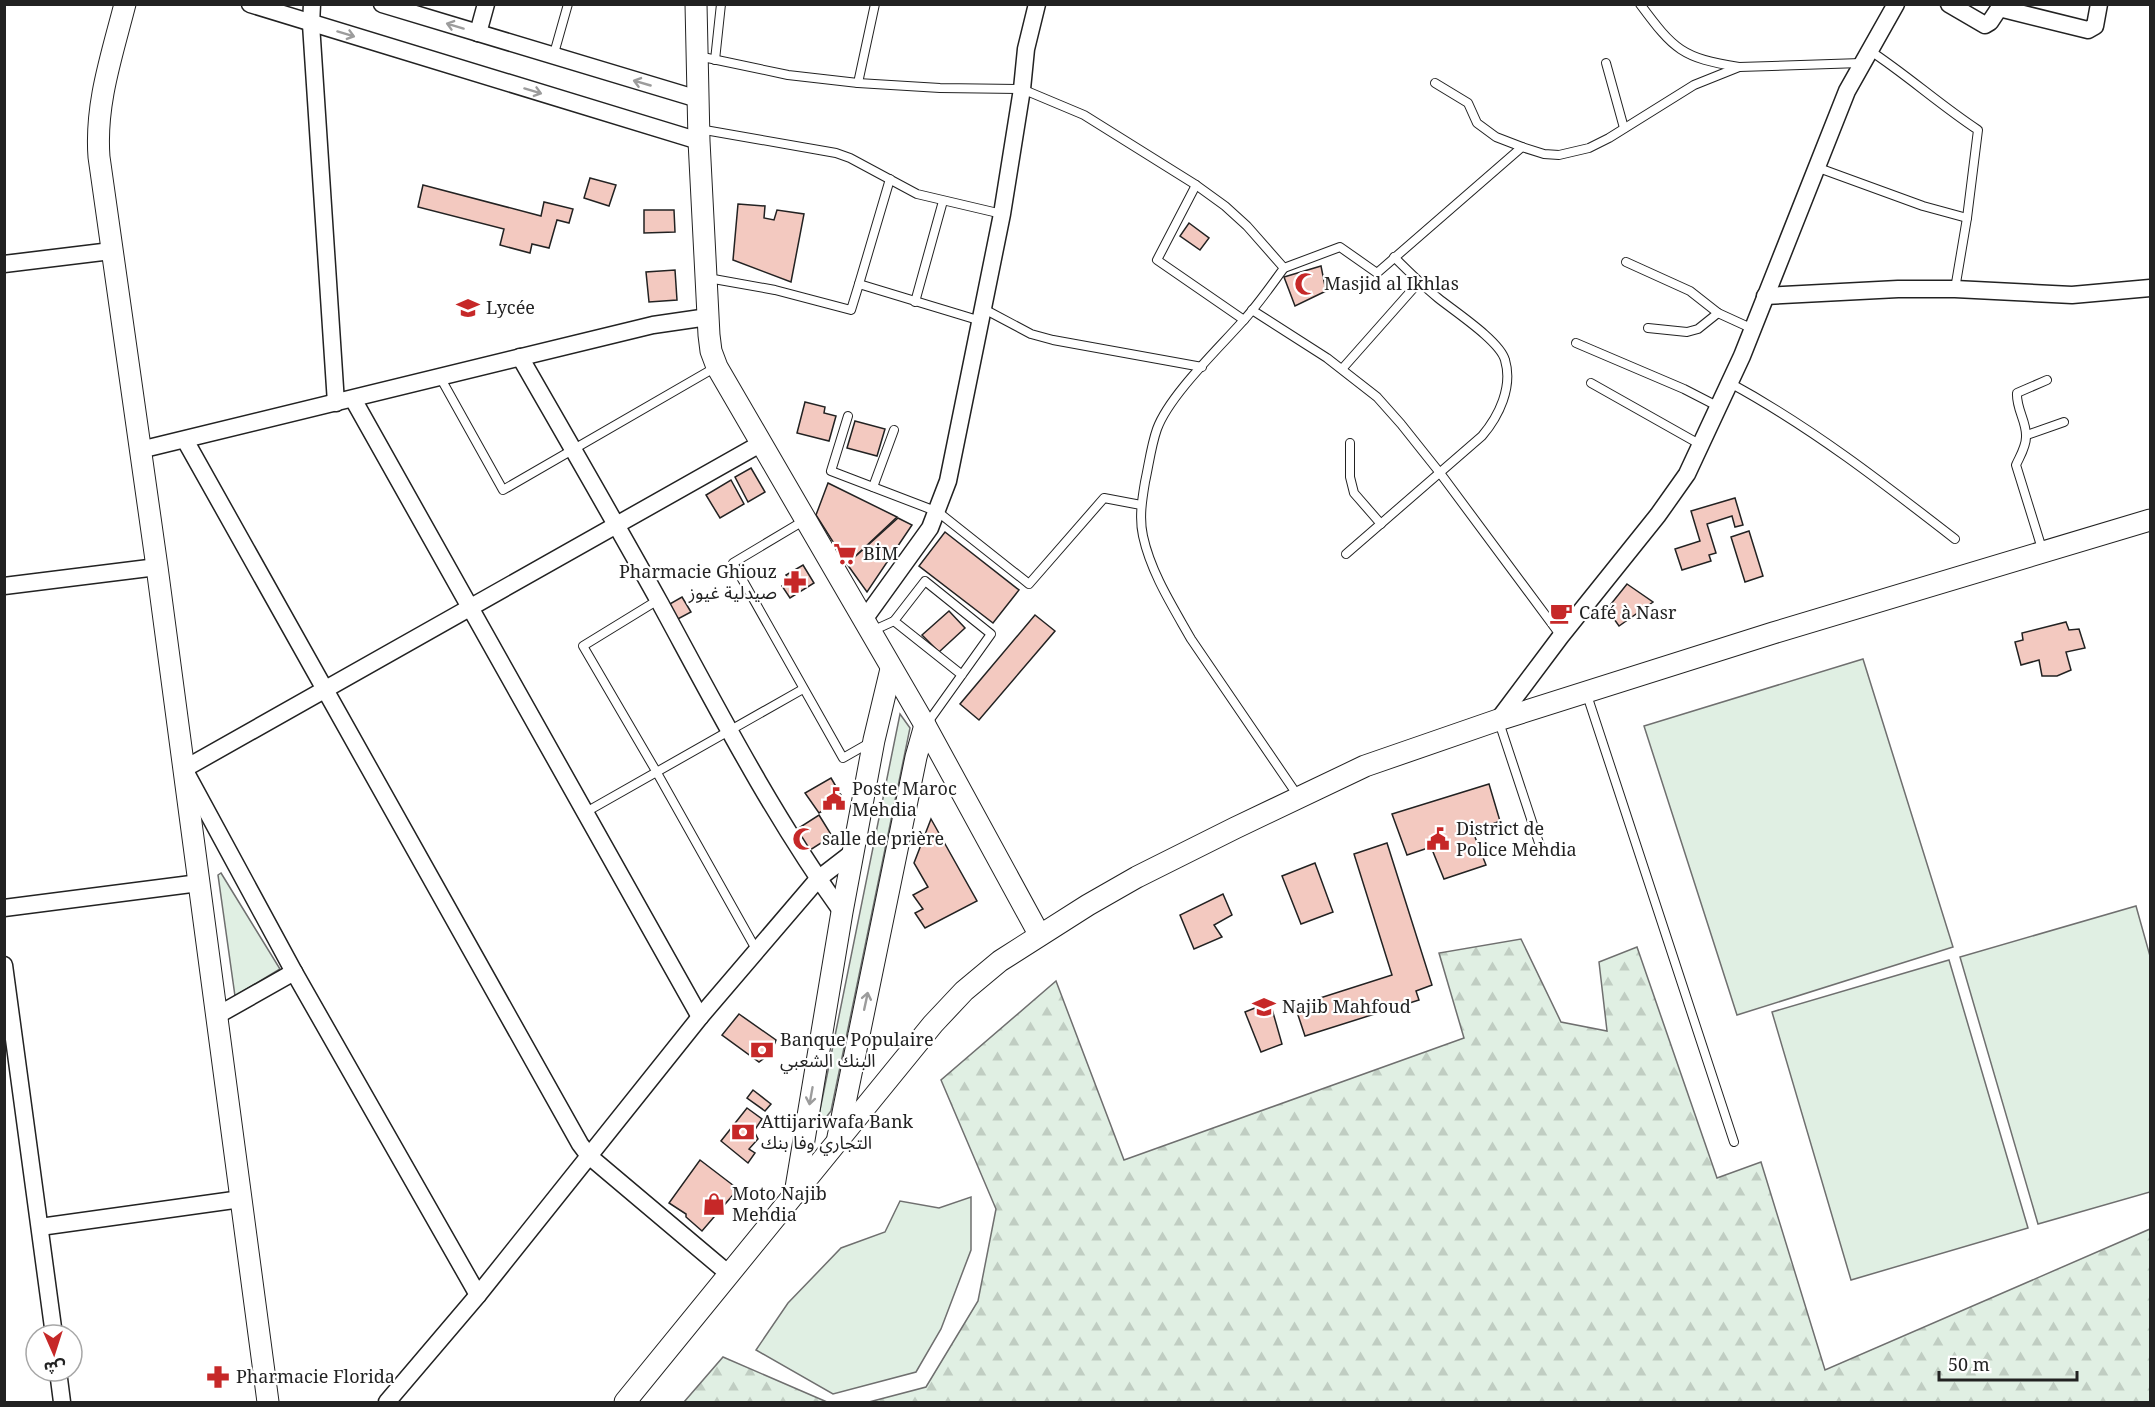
<svg xmlns="http://www.w3.org/2000/svg" width="2155" height="1407" viewBox="0 0 2155 1407" font-family="'Noto Serif','Noto Sans Arabic',serif">
<defs>
<pattern id="forest-firs" width="22" height="20" patternUnits="userSpaceOnUse" patternTransform="scale(1.5)"><rect width="22" height="20" fill="#e0efe3"/><path d="M5 1l3.5 6h-7zM16 11l3.5 6h-7z" fill="#c0cdc2"/></pattern>
</defs>
<rect width="100%" height="100%" fill="#fff"/>
<g fill="#e0efe3" stroke="#6f6f6f" stroke-width="1.5">
<polygon points="1863,659 1953,947 1737,1015 1644,726"/>
<polygon points="900,714 910,728 831,1111 824,1120 819,1115"/>
<polygon points="221,873 280,969 235,996 218,875"/>
<polygon points="2136,906 2150,956 2150,1192 2038,1224 1960,957"/>
<polygon points="1949,960 2028,1228 1851,1280 1772,1012"/>
<polygon points="971,1197 971,1250 941,1329 916,1372 833,1394 756,1350 788,1303 841,1248 885,1232 900,1201 939,1208"/>
</g>
<g fill="url(#forest-firs)" stroke="#6f6f6f" stroke-width="1.5">
<polygon points="1521,939 1561,1022 1607,1031 1599,962 1637,947 1717,1178 1761,1162 1825,1370 2150,1229 2150,1402 869,1402 926,1387 978,1301 996,1209 941,1080 1056,981 1124,1160 1464,1038 1439,953"/>
<polygon points="723,1357 827,1402 684,1402"/>
</g>
<g fill="#f3c9c0" stroke="#222" stroke-width="1.5">
<polygon points="590,178 616,185 609,206 584,198"/>
<polygon points="423,185 541,216 544,202 573,209 569,223 557,220 549,248 532,244 530,253 500,245 504,229 418,207"/>
<polygon points="738,204 765,206 764,218 774,220 777,210 804,214 791,282 733,260"/>
<polygon points="644,210 674,210 675,232 644,233"/>
<polygon points="1189,223 1209,238 1200,250 1180,236"/>
<polygon points="1321,266 1326,291 1295,306 1284,277"/>
<polygon points="675,270 677,300 649,302 646,272"/>
<polygon points="805,402 825,407 824,413 836,416 829,441 797,433"/>
<polygon points="855,421 885,429 877,456 847,448"/>
<polygon points="751,468 765,492 748,502 735,477"/>
<polygon points="731,480 744,504 720,518 706,495"/>
<polygon points="828,483 897,517 847,564 816,515"/>
<polygon points="1735,498 1743,525 1735,527 1732,516 1707,524 1716,553 1709,555 1711,561 1682,570 1675,549 1700,541 1691,511"/>
<polygon points="898,518 912,525 867,592 847,564"/>
<polygon points="1749,531 1763,576 1745,582 1731,537"/>
<polygon points="945,532 1019,590 993,623 919,566"/>
<polygon points="803,565 814,583 790,598 782,586 790,581 786,575"/>
<polygon points="1627,584 1653,602 1619,626 1607,609"/>
<polygon points="682,597 691,612 676,620 668,605"/>
<polygon points="949,611 965,628 939,652 922,635"/>
<polygon points="1035,615 1055,631 979,720 960,704"/>
<polygon points="2066,622 2069,630 2079,629 2085,648 2066,652 2071,670 2057,676 2042,676 2039,660 2021,665 2015,642 2023,640 2022,633"/>
<polygon points="831,778 841,795 840,800 819,813 805,793"/>
<polygon points="1489,784 1500,821 1473,832 1486,865 1444,879 1431,847 1407,855 1392,814"/>
<polygon points="819,815 832,836 807,852 794,831"/>
<polygon points="931,819 977,901 925,928 915,913 923,909 913,895 928,887 914,863"/>
<polygon points="1387,843 1432,985 1416,991 1419,1000 1305,1036 1295,1006 1392,975 1354,854"/>
<polygon points="1315,863 1333,912 1301,924 1282,876"/>
<polygon points="1223,894 1232,915 1214,925 1222,937 1194,949 1180,915"/>
<polygon points="1270,1002 1282,1044 1261,1052 1245,1012"/>
<polygon points="739,1014 776,1040 771,1053 759,1062 722,1035"/>
<polygon points="753,1090 771,1104 765,1111 747,1098"/>
<polygon points="747,1108 762,1119 754,1131 758,1139 749,1149 755,1153 748,1163 721,1141"/>
<polygon points="700,1160 738,1189 702,1231 686,1217 686,1214 669,1203"/>
</g>
<g fill="none" stroke-linecap="round" stroke-linejoin="round">
<g stroke="#222" stroke-width="10">
<g id="service">
<path d="M 1640,4 C 1674,50 1682,58 1739,67"/>
<path d="M 1869,50 C 1907,75 1940,105 1978,130 L 1967,218 L 1955,289"/>
<path d="M 698,56 L 788,75 L 858,83 L 940,88 L 1022,89 L 1084,115 L 1196,185 L 1225,206 L 1247,226 L 1284,268 C 1270,287 1257,306 1242,322 C 1217,350 1169,396 1157,429 C 1151,446 1149,464 1145,482 C 1142,500 1139,518 1143,536 C 1151,573 1173,607 1191,639 L 1298,796"/>
<polyline points="553,57 568,4"/>
<polyline points="715,60 721,4"/>
<polyline points="1606,63 1624,128"/>
<polyline points="858,83 875,4"/>
<polyline points="1435,83 1468,103 1477,123 1496,137 1522,147"/>
<polyline points="699,129 836,153 850,158 917,194 1002,214"/>
<polyline points="1816,167 1923,206 1967,218"/>
<polyline points="1196,185 1157,260 1244,320"/>
<polyline points="1626,262 1690,291 1718,313 1753,329"/>
<polyline points="1284,268 1340,247 1377,273 1522,147 1544,154 1559,155 1589,148 1609,138 1694,85 1739,67 1861,63"/>
<polyline points="708,278 775,290 851,310 859,284 981,321"/>
<polyline points="859,284 890,179"/>
<polyline points="915,302 943,201"/>
<polyline points="984,309 1031,334 1053,340 1202,367"/>
<polyline points="1252,310 1327,358 1377,397 1401,424 1440,473 1561,636"/>
<polyline points="1648,328 1687,332 1698,329 1718,313"/>
<polyline points="1576,343 1684,389 1719,407"/>
<polyline points="1342,369 1419,282"/>
<polyline points="440,377 503,490 716,367"/>
<polyline points="1591,383 1701,445"/>
<path d="M 1730,383 C 1811,427 1883,483 1955,539"/>
<polyline points="848,416 831,471 938,512 1029,584 1104,498 1141,505"/>
<polyline points="2027,435 2064,422"/>
<polyline points="1350,443 1350,477 1354,493 1381,524"/>
<polyline points="873,487 894,430"/>
<polyline points="805,520 733,563 843,758 871,742"/>
<path d="M 2043,552 L 2016,465 C 2020,456 2026,447 2026,437 C 2027,422 2016,409 2017,393 L 2047,380"/>
<path d="M 1346,554 L 1482,436 C 1499,416 1513,387 1505,360 C 1500,341 1454,311 1438,298 C 1422,285 1408,271 1394,257"/>
<polyline points="658,600 583,646 656,771 757,951"/>
<polyline points="872,631 894,621"/>
<polyline points="1586,692 1734,1142"/>
<polyline points="1499,722 1542,852"/>
<polyline points="926,725 991,634 925,581 894,621 962,675"/>
<polyline points="586,812 803,689"/>
</g>
</g>
<g stroke="#222" stroke-width="19">
<g id="minor">
<polyline points="250,4 699,141"/>
<polyline points="312,4 311,24 336,403"/>
<polyline points="382,4 698,99"/>
<polyline points="1949,4 1985,25 1990,22 2002,4"/>
<polyline points="1999,8 2088,30 2095,26 2099,4"/>
<polyline points="478,33 486,4"/>
<polyline points="4,264 111,251"/>
<polyline points="1765,296 1898,289 1955,289 2072,295 2150,288"/>
<path d="M 520,357 C 567,439 614,520 660,603 C 717,708 772,815 842,912"/>
<polyline points="353,399 700,1017"/>
<polyline points="185,440 580,1144 589,1156 729,1274"/>
<polyline points="140,450 653,325 708,317"/>
<polyline points="4,586 157,567"/>
<polyline points="863,621 930,528 948,481 1002,214 1022,89 1026,49 1037,4"/>
<polyline points="1498,720 1561,636 1658,515 1687,474 1742,356 1847,91 1896,4"/>
<polyline points="4,908 199,883"/>
<polyline points="4,965 54,1335"/>
<polyline points="218,1015 294,972"/>
<polyline points="40,1227 241,1199"/>
<polyline points="478,1295 294,972 184,769 760,444"/>
<polyline points="58,1371 62,1402"/>
<polyline points="387,1402 478,1295 700,1017 818,879 853,852"/>
</g>
</g>
<g stroke="#222" stroke-width="23">
<g id="tertiary">
<path d="M 125,4 C 112,55 95,104 99,157 L 157,567 L 268,1402"/>
<polyline points="696,4 699,141 709,335 711,351 717,367 925,725 1039,934"/>
<polyline points="838,1137 916,757 925,725"/>
<polyline points="795,1194 842,912 874,740 891,669"/>
<polyline points="625,1402 933,1024 964,991 1000,961 1088,905 1137,877 1235,828 1365,766 1498,720 1773,633 2150,520"/>
</g>
</g>
<use href="#service" stroke="#fff" stroke-width="8"/>
<use href="#minor" stroke="#fff" stroke-width="16"/>
<use href="#tertiary" stroke="#fff" stroke-width="21"/>
</g>
<defs><path id="oneway-shaft" d="M-6 0H5M1.5-3L5.5 0L1.5 3" fill="none" stroke-width="1.6" stroke-linecap="round" stroke-linejoin="round" transform="scale(1.5)"/></defs>
<g stroke="#9c9c9c">
<use href="#oneway-shaft" transform="translate(455 26) rotate(-163)"/>
<use href="#oneway-shaft" transform="translate(346 34) rotate(17)"/>
<use href="#oneway-shaft" transform="translate(642 83) rotate(-164)"/>
<use href="#oneway-shaft" transform="translate(533 91) rotate(17)"/>
<use href="#oneway-shaft" transform="translate(866 1001) rotate(-78)"/>
<use href="#oneway-shaft" transform="translate(811 1096) rotate(100)"/>
</g>
<defs>
<g id="mosque-bare" transform="scale(1.8)"><path d="M3.5-4.9A6 6 0 1 0 3.5 4.9A5 5 0 1 1 3.5-4.9Z" fill="#c62828" stroke="#fff" stroke-width="2.5" paint-order="stroke"/></g>
<g id="school-bare" transform="scale(1.8)"><path d="M0-5L7-2L0 1L-7-2ZM-4 1L0 2.5L4 1V4Q0 6-4 4Z" fill="#c62828" stroke="#fff" stroke-width="2.5" paint-order="stroke"/></g>
<g id="supermarket-bare" transform="scale(1.8)"><path d="M-6-5.5h2.5l.6 2H6L4.5 2H-2.5L-4.4-4H-6ZM-1.5 3.2a1.3 1.3 0 1 0 .1 0ZM3 3.2a1.3 1.3 0 1 0 .1 0Z" fill="#c62828" stroke="#fff" stroke-width="2.5" paint-order="stroke"/></g>
<g id="pharmacy-bare" transform="scale(1.8)"><path d="M-2-6h4v4h4v4h-4v4h-4v-4h-4v-4h4Z" fill="#c62828" stroke="#fff" stroke-width="2.5" paint-order="stroke"/></g>
<g id="cafe-bare" transform="scale(1.8)"><path d="M-5.5-4.5H6V0H3Q3 3.5 0 3.5H-2.5Q-5.5 3.5-5.5 0ZM3-3.2v2h1.7v-2ZM-6 4.5H4V6H-6Z" fill="#c62828" stroke="#fff" stroke-width="2.5" paint-order="stroke"/></g>
<g id="civic-bare" transform="scale(1.8)"><path d="M-.6-6.5H3V-4.5H.6V-3L4-1V1h2V6H-6V1h2V-1L-.6-3ZM-1.2 2.5V6h2.4V2.5Z" fill="#c62828" stroke="#fff" stroke-width="2.5" paint-order="stroke"/></g>
<g id="bank-bare" transform="scale(1.8)"><path d="M-6-4H6V4H-6ZM0-2.3a2.3 2.3 0 1 0 0 4.6a2.3 2.3 0 1 0 0-4.6Z" fill="#c62828" stroke="#fff" stroke-width="2.5" paint-order="stroke"/></g>
<g id="shop-bare" transform="scale(1.8)"><path d="M-5-2.5h2.3a2.7 3.5 0 0 1 5.4 0H5L5.5 6h-11ZM-1.5-2.5h3a1.5 2.3 0 0 0-3 0Z" fill="#c62828" stroke="#fff" stroke-width="2.5" paint-order="stroke"/></g>
</defs>
<g fill-rule="evenodd">
<use href="#mosque-bare" x="1306" y="284"/>
<use href="#school-bare" x="468" y="308"/>
<use href="#supermarket-bare" x="845" y="554"/>
<use href="#pharmacy-bare" x="795" y="582"/>
<use href="#cafe-bare" x="1561" y="613"/>
<use href="#civic-bare" x="834" y="799"/>
<use href="#mosque-bare" x="804" y="839"/>
<use href="#civic-bare" x="1438" y="839"/>
<use href="#school-bare" x="1264" y="1007"/>
<use href="#bank-bare" x="762" y="1050"/>
<use href="#bank-bare" x="743" y="1132"/>
<use href="#shop-bare" x="714" y="1204"/>
<use href="#pharmacy-bare" x="218" y="1377"/>
</g>
<g text-anchor="middle" stroke-width="4.5" stroke-linejoin="round" paint-order="stroke">
<g font-size="18" fill="#222" stroke="#fff" text-anchor="start">
<text x="1324" y="290">Masjid al Ikhlas</text>
<text x="486" y="314">Lycée</text>
<text x="863" y="560">BİM</text>
<text x="777" y="578" text-anchor="end">Pharmacie Ghiouz<tspan x="777" dy="21">صيدلية غيوز</tspan></text>
<text x="1579" y="619">Café à Nasr</text>
<text x="852" y="795">Poste Maroc<tspan x="852" dy="21">Mehdia</tspan></text>
<text x="1456" y="835">District de<tspan x="1456" dy="21">Police Mehdia</tspan></text>
<text x="822" y="845">salle de prière</text>
<text x="1282" y="1013">Najib Mahfoud</text>
<text x="780" y="1046">Banque Populaire<tspan x="780" dy="21">البنك الشعبي</tspan></text>
<text x="761" y="1128">Attijariwafa Bank<tspan x="761" dy="21">التجاري وفا بنك</tspan></text>
<text x="732" y="1200">Moto Najib<tspan x="732" dy="21">Mehdia</tspan></text>
<text x="236" y="1383">Pharmacie Florida</text>
</g>
</g>
<rect width="2155" height="1407" fill="none" stroke="#222222" stroke-width="12"/>
<g transform="translate(54 1353) rotate(177)"><circle r="28" fill="#ffffff" stroke="#a7a7a7" stroke-width="1.5"/>
<path d="M0-4.5L10 22L0 15L-10 22Z" fill="#c62828"/>
<text y="-9" font-size="16" font-weight="bold" text-anchor="middle" fill="#222222">ش</text>
</g>
<path d="M1939 1371v9h138v-9" fill="none" stroke="#222222" stroke-width="3"/>
<text x="1948" y="1371" font-size="18" fill="#222222" stroke="#ffffff" stroke-width="4.5" paint-order="stroke">50 m</text>
</svg>
